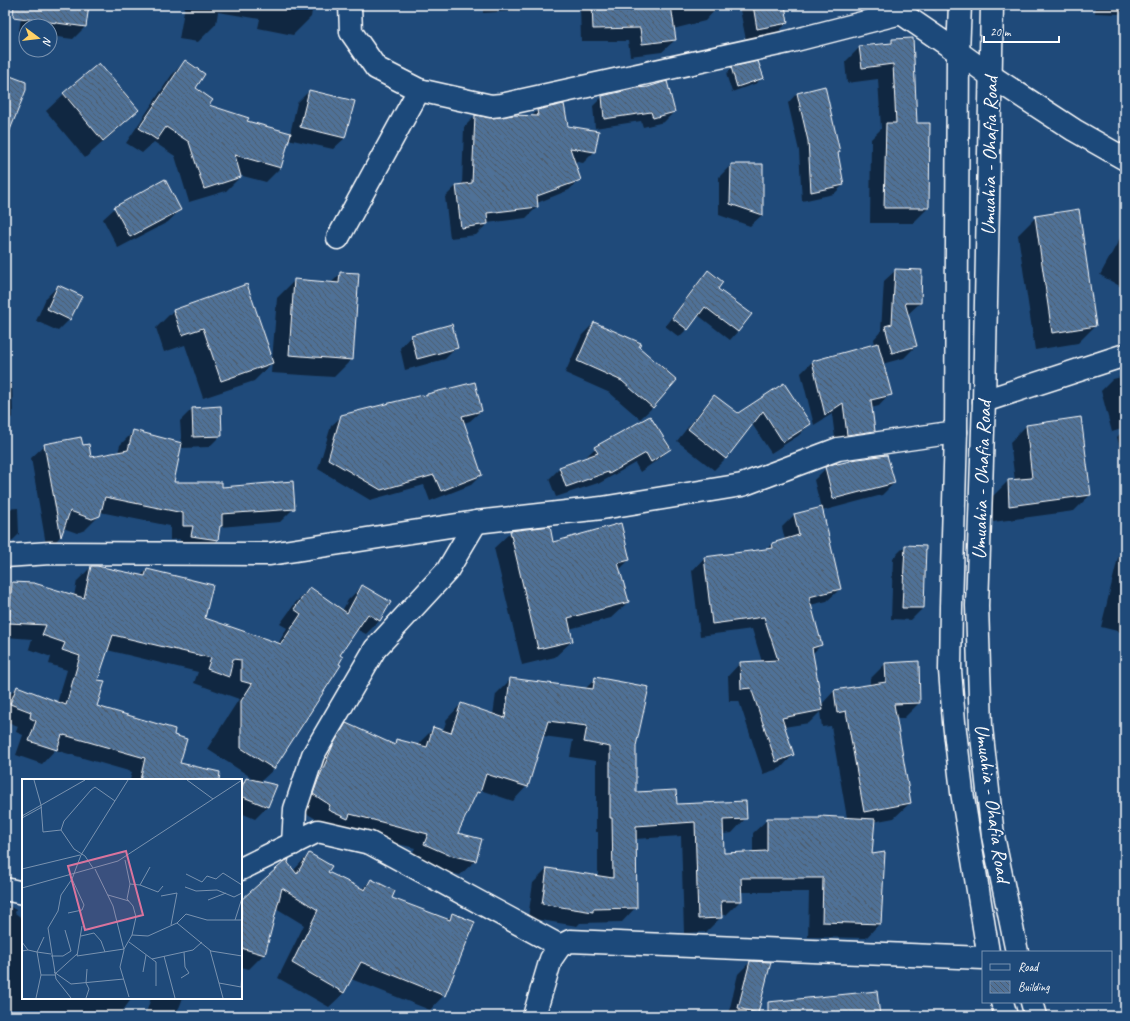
<svg xmlns="http://www.w3.org/2000/svg" width="1130" height="1021" viewBox="0 0 1130 1021" font-family="Caveat,sans-serif">
<defs>
<pattern id="building-back-hatch" width="6" height="6" patternUnits="userSpaceOnUse"><rect width="6" height="6" fill="#507197"/><path d="M-1 5l2 2M0 0l6 6M5-1l2 2" fill="none" stroke="#4e5b6a"/></pattern>
</defs>
<rect width="100%" height="100%" fill="#1f4a7a"/>
<filter id="ink" filterUnits="userSpaceOnUse"><feTurbulence type="fractalNoise" baseFrequency=".025" numOctaves="2"/><feDisplacementMap in="SourceGraphic" scale="8" xChannelSelector="R" yChannelSelector="G"/><feConvolveMatrix kernelMatrix="1 2 1 2 8 2 1 2 1" color-interpolation-filters="sRGB"/></filter>
<g filter="url(#ink)">
<g fill="#0007">
<polygon points="23,5 88,5 85,27 73,39 50,36 50,26 26,26 26,32 19,31"/>
<polygon points="185,5 313,5 311,17 293,35 258,28 260,19 218,12 216,24 198,42 179,39"/>
<polygon points="483,5 716,5 717,8 705,21 673,29 675,40 662,52 630,56 628,41 581,41 580,6 483,13"/>
<polygon points="745,5 784,5 787,23 775,35 746,40 740,10"/>
<polygon points="1096,5 1125,5 1125,8 1119,14 1095,13"/>
<polygon points="893,40 916,124 928,208 913,223 870,223 871,139 881,129 878,79 847,83 845,62 860,47 889,44"/>
<polygon points="185,61 194,88 208,105 246,122 290,134 297,103 309,91 345,138 333,149 288,139 280,168 266,182 239,175 240,177 226,191 189,202 175,156 154,142 142,153 126,143 171,76"/>
<polygon points="732,68 762,77 757,83 732,92 726,74"/>
<polygon points="5,75 25,83 25,90 5,139"/>
<polygon points="797,93 837,153 843,185 834,194 802,201 799,151 788,103"/>
<polygon points="64,94 138,110 120,127 85,158 46,111"/>
<polygon points="603,96 674,112 664,122 643,127 641,121 595,128 593,106"/>
<polygon points="563,105 567,127 594,152 583,163 573,161 580,179 569,190 537,203 537,207 526,218 487,223 487,224 476,235 450,238 445,197 456,186 462,185 464,127 475,116 492,119 531,117 537,111"/>
<polygon points="731,165 762,215 750,226 719,215 719,177"/>
<polygon points="115,208 180,210 168,222 118,248 103,219"/>
<polygon points="1036,217 1095,326 1078,343 1035,350 1018,235"/>
<polygon points="1125,229 1125,289 1100,275"/>
<polygon points="896,270 920,303 907,315 916,346 904,358 882,364 890,394 879,406 871,408 874,431 863,442 836,446 832,414 814,425 801,373 812,362 875,345 874,339 881,331 884,281"/>
<polygon points="708,272 738,331 730,340 698,315 687,329 679,337 665,326 700,280"/>
<polygon points="341,273 352,359 334,377 271,373 277,298 295,280 331,283"/>
<polygon points="58,286 70,319 58,331 36,321 46,298"/>
<polygon points="174,310 272,363 254,381 203,398 185,345 164,352 156,328"/>
<polygon points="594,323 676,380 652,408 640,419 610,393 565,373 582,335"/>
<polygon points="411,336 457,347 445,359 405,370 400,348"/>
<polygon points="1125,376 1125,428 1112,432 1101,391 1113,379"/>
<polygon points="5,383 12,383 13,416 5,424"/>
<polygon points="784,385 810,424 798,436 771,453 752,424 726,458 714,470 677,441 703,408 714,396 738,415"/>
<polygon points="427,395 481,411 470,421 464,423 481,475 471,485 430,501 424,485 370,500 318,469 331,426 342,416 425,397"/>
<polygon points="192,409 221,435 209,447 182,448 180,421"/>
<polygon points="1080,419 1090,495 1074,511 993,522 992,497 1008,481 1015,481 1010,442 1026,426"/>
<polygon points="1125,430 1125,467 1117,437 1123,431"/>
<polygon points="134,431 173,483 221,488 294,508 280,522 220,527 217,539 203,553 178,549 180,539 170,540 170,526 100,512 99,516 85,530 77,533 63,528 60,537 47,550 31,458 45,445 82,447 90,458 118,453 120,445"/>
<polygon points="595,448 670,449 659,459 640,472 635,463 598,484 598,483 556,497 549,479 560,468 584,459"/>
<polygon points="826,468 894,483 882,495 822,511 840,589 827,601 810,605 821,645 812,654 821,705 834,691 870,686 870,679 885,664 919,703 904,718 895,718 910,803 894,818 873,822 871,855 880,923 866,938 808,937 809,892 741,892 741,900 726,915 721,915 721,917 706,932 684,933 681,836 635,839 636,907 622,922 580,923 577,926 528,918 533,883 547,869 598,877 598,832 596,832 596,761 570,757 573,740 543,736 527,786 513,801 480,790 473,798 457,833 480,840 475,861 460,875 435,869 410,858 415,848 314,824 316,819 299,809 332,739 346,724 393,745 397,740 418,746 419,743 434,728 443,731 447,719 461,704 493,715 496,694 511,679 585,689 595,679 635,746 635,793 676,805 746,818 732,833 723,834 723,854 753,853 753,833 768,819 818,819 820,817 847,818 831,726 822,727 820,712 809,723 784,727 793,755 781,768 763,774 739,701 729,701 728,676 740,663 762,662 752,629 700,636 692,571 704,558 767,549 772,544 785,540 782,527 794,515 821,508 814,480"/>
<polygon points="18,508 19,534 7,546 5,546 5,509"/>
<polygon points="511,532 552,543 629,560 619,570 628,602 611,618 569,629 572,641 555,657 522,665 494,548"/>
<polygon points="905,546 923,608 911,620 891,619 893,558"/>
<polygon points="1125,551 1125,633 1101,627 1118,558"/>
<polygon points="91,567 140,576 147,570 204,618 278,644 287,628 280,624 296,602 310,588 342,611 348,600 362,586 380,620 366,634 356,629 339,655 274,769 260,782 276,786 267,807 255,819 241,813 241,784 246,779 257,781 207,749 239,699 194,683 198,672 107,650 97,680 96,707 173,736 179,763 204,780 130,780 132,772 55,750 42,764 16,755 23,735 16,732 18,726 5,721 5,699 17,687 57,703 67,670 49,664 51,657 29,649 32,639 5,637 5,590 13,583 74,596 77,581"/>
<polygon points="309,854 327,873 361,890 371,880 391,898 446,920 453,914 444,995 430,1010 351,979 344,993 329,1007 278,978 304,925 276,908 264,954 249,969 241,967 241,901 287,863 293,871"/>
<polygon points="5,904 16,910 15,913 23,919 23,998 132,998 119,1016 5,1016"/>
<polygon points="750,962 757,1013 754,1016 728,1016 738,974"/>
<polygon points="151,998 183,998 179,1008 171,1016 145,1016"/>
</g>
<g fill="url(#building-back-hatch)" stroke="#fff">
<polygon points="14,5 89,5 86,27 13,17"/>
<polygon points="592,5 671,5 676,40 642,44 640,28 593,29"/>
<polygon points="753,5 785,5 788,23 757,29"/>
<polygon points="913,38 917,123 930,123 929,208 884,208 886,123 896,123 893,64 862,68 859,46 892,43 892,39"/>
<polygon points="185,60 205,74 196,88 213,100 209,105 249,118 247,121 291,133 281,168 235,155 241,177 204,189 189,142 166,127 157,140 139,128"/>
<polygon points="758,61 764,78 737,87 731,67"/>
<polygon points="99,63 139,110 103,141 63,93"/>
<polygon points="5,74 26,82 26,90 6,140"/>
<polygon points="667,81 675,112 653,118 651,112 604,119 602,96 637,88 648,87"/>
<polygon points="825,86 840,152 838,153 844,185 811,192 808,141 797,93"/>
<polygon points="309,90 355,101 345,138 300,127"/>
<polygon points="564,104 568,126 599,131 595,152 570,148 581,180 537,196 538,207 487,213 488,224 461,228 456,185 472,183 475,115 492,118 513,115 538,116 537,110"/>
<polygon points="731,164 763,164 763,215 730,204"/>
<polygon points="165,179 181,210 130,237 114,207"/>
<polygon points="1079,209 1096,326 1052,333 1035,216"/>
<polygon points="895,269 922,270 921,303 905,303 917,346 892,353 885,326 892,324"/>
<polygon points="708,270 723,282 718,289 752,314 738,332 705,307 688,330 672,318"/>
<polygon points="340,272 359,273 353,360 289,355 294,279 339,283"/>
<polygon points="247,284 271,354 270,354 273,363 221,381 203,328 182,335 173,310"/>
<polygon points="58,285 82,296 70,320 47,309"/>
<polygon points="594,322 641,343 639,347 677,380 653,408 622,381 577,361"/>
<polygon points="452,324 458,348 417,359 411,335"/>
<polygon points="878,343 892,395 871,400 875,431 847,435 843,403 825,415 812,361"/>
<polygon points="475,382 482,411 462,416 482,475 441,491 434,475 381,490 328,459 341,415 422,395 427,396 427,394"/>
<polygon points="784,383 811,424 783,442 763,411 726,459 688,429 714,395 738,413"/>
<polygon points="221,406 222,436 193,437 192,408"/>
<polygon points="650,416 671,449 651,462 646,453 609,474 608,472 566,487 559,467 598,453 594,447"/>
<polygon points="1081,417 1091,495 1009,506 1008,480 1032,478 1026,425"/>
<polygon points="133,430 182,443 174,482 222,482 222,487 293,481 295,509 222,514 222,526 220,526 218,540 191,536 193,526 183,526 183,513 105,497 100,516 92,519 70,511 61,537 44,444 81,437 83,445 89,444 91,457 128,450"/>
<polygon points="887,455 895,483 833,499 825,467 836,463 837,464 850,461 850,460"/>
<polygon points="822,507 841,589 809,597 822,645 812,648 823,710 782,718 794,755 776,762 751,688 741,689 740,662 778,660 764,617 712,624 704,557 773,548 772,543 799,535 794,514"/>
<polygon points="621,523 630,560 618,563 629,602 568,618 573,641 538,649 510,531 550,526 553,542"/>
<polygon points="905,545 926,546 924,608 902,608"/>
<polygon points="91,566 97,566 145,576 147,569 213,585 205,618 281,644 301,614 294,609 310,587 347,613 362,585 391,602 380,621 368,614 340,655 343,657 339,664 341,665 274,769 241,748 241,701 252,684 241,681 241,660 233,659 229,677 207,669 211,658 113,635 98,680 105,681 97,706 175,729 174,735 187,739 180,763 220,772 219,780 140,780 145,758 64,735 64,736 62,735 57,750 29,741 36,721 30,718 31,712 10,704 17,686 66,705 80,656 62,650 65,643 42,635 46,625 9,623 12,582 34,583 84,598"/>
<polygon points="919,661 920,703 894,704 911,803 864,812 846,711 837,713 834,690 886,682 885,663"/>
<polygon points="595,677 649,687 636,746 636,792 676,790 677,804 746,801 747,819 723,820 724,853 767,851 767,818 820,818 820,816 875,819 872,854 885,852 881,924 822,922 823,878 741,878 742,901 721,901 722,918 698,919 695,822 636,826 637,908 593,909 593,912 542,904 547,868 613,878 612,818 610,818 610,747 584,742 587,726 548,721 528,787 486,774 480,793 477,792 458,833 482,839 476,861 449,855 424,844 428,834 350,814 348,819 328,810 330,805 313,794 318,780 334,743 346,723 395,745 396,739 427,747 433,727 451,733 461,703 505,718 510,678 593,689"/>
<polygon points="246,778 277,785 268,807 241,796 241,789"/>
<polygon points="309,853 332,866 328,872 365,890 371,879 395,891 392,898 450,920 452,913 475,922 445,996 361,962 344,993 292,963 318,910 282,888 265,955 241,948 241,900 285,861 289,859 288,863 297,874"/>
<polygon points="750,961 771,962 758,1013 738,1008"/>
<polygon points="877,991 880,1016 768,1016 768,1002"/>
</g>
<g fill="none" stroke-linecap="round" stroke-linejoin="round">
<g stroke="#fff" stroke-width="25">
<g id="street">
<polyline points="350,5 351,32 376,68 419,90 491,106 501,105 788,42 901,13"/>
<polyline points="338,238 419,90"/>
<polyline points="984,401 1125,355"/>
<polyline points="5,556 50,553 270,554 476,522 602,508 742,485 838,449 956,432"/>
<polyline points="293,844 295,809 313,755 375,649 447,571 476,522"/>
<polyline points="241,869 318,831 370,843 560,946"/>
<polyline points="5,889 23,893"/>
<polyline points="534,1016 551,959 560,946 570,941 983,958"/>
</g>
</g>
<g stroke="#fff" stroke-width="25">
<g id="secondary">
<polyline points="893,5 901,13 958,52 991,76 1074,130 1125,159"/>
<polyline points="960,5 958,52 956,432 951,607 950,670 954,722 962,792 988,952"/>
<polyline points="992,5 984,401 977,606 981,727 993,836 1017,952"/>
<polyline points="1002,1002 1006,1016"/>
<polyline points="1032,1002 1036,1016"/>
</g>
</g>
<use href="#street" stroke="#1f4a7a" stroke-width="22"/>
<use href="#secondary" stroke="#1f4a7a" stroke-width="22"/>
</g>
</g>
<g text-anchor="middle" stroke-width="3.5" stroke-linejoin="round" paint-order="stroke">
<g font-size="20" fill="#fff" stroke="#1f4a7a">
<text transform="translate(989 156) rotate(-89)" y="7">Umuahia - Ohafia Road</text>
<text transform="translate(981 480) rotate(-88)" y="7">Umuahia - Ohafia Road</text>
<text transform="translate(993 803) rotate(82)" y="7">Umuahia - Ohafia Road</text>
</g>
</g>
<g transform="translate(22 779)">
<rect width="220" height="220" fill="#1f4a7a"/>
<path fill="none" stroke="#7992af" stroke-width="1" d="M 12,1 L 19,26 L 21,53 L 39,51M 165,1 L 191,20M 0,37 L 63,1M 0,39 L 20,28M 39,51 L 42,42 L 69,11 L 73,8 L 93,22M 39,51 L 52,70 L 63,77 L 71,89M 103,81 L 108,105 L 118,106 L 136,113 L 141,107M 0,90 L 58,76M 73,90 L 91,127 L 102,171 L 98,188 L 107,218M 164,95 L 180,103 L 185,97 L 194,100 L 201,94 L 220,106M 118,106 L 128,88M 163,108 L 174,112 L 195,111 L 212,118 L 220,114M 0,109 L 96,82 L 220,1M 86,116 L 107,122M 139,117 L 155,114 L 149,146M 186,121 L 204,114M 46,134 L 60,131 L 62,126 L 50,100M 213,141 L 220,119M 155,144 L 164,135 L 185,141 L 220,141M 60,147 L 55,177 L 102,170 L 110,156 L 114,138 L 111,127 L 105,120 L 108,105M 110,156 L 126,157 L 155,144 L 189,172 L 220,177M 59,157 L 72,154 L 79,162 L 83,173M 0,163 L 6,171 L 0,172M 107,163 L 134,183 L 134,207M 6,171 L 15,173 L 22,158M 188,171 L 201,219M 29,177 L 41,177 L 49,172 L 43,151M 142,177 L 153,219M 130,180 L 171,171 L 180,163M 32,193 L 49,205 L 102,200M 121,193 L 124,176M 33,195 L 55,175M 19,196 L 33,196M 159,199 L 167,194 L 163,188 L 162,173M 197,204 L 219,208M 219,208 L 220,192M 14,219 L 19,196 L 15,173 L 29,175M 49,219 L 34,200 L 26,149 L 36,132 L 39,116 L 50,100 L 59,76 L 106,1M 64,219 L 67,210 L 64,204 L 65,190"/>
<path fill="#da749d" fill-opacity="0.15" stroke="#da749d" stroke-width="2" d="M 104,72 L 121,136 L 63,151 L 46,87 Z"/>
<rect width="220" height="220" fill="none" stroke="#fff" stroke-width="2"/>
</g>
<rect width="1130" height="1021" fill="none" stroke="#1f4a7a" stroke-width="20"/>
<rect x="10" y="10" width="1110" height="1001" fill="none" stroke="#fff" stroke-width="1.5" filter="url(#ink)"/>
<rect x="982" y="951" width="130" height="52" fill="#1f4a7a" stroke="#7992af"/>
<rect x="990" y="964" width="20" height="6" fill="#1f4a7a" stroke="#7992af"/>
<text x="1018" y="971" font-size="12" fill="#ffffff">Road</text>
<rect x="990" y="981" width="20" height="12" fill="url(#building-back-hatch)" stroke="#7992af"/>
<text x="1018" y="991" font-size="12" fill="#ffffff">Building</text>
<g transform="translate(38 38) rotate(105)"><circle r="19" fill="#1f4a7a" stroke="#7992af"/>
<path d="M0-3L7 15L0 10L-7 15Z" fill="#ffd166"/>
<text y="-6" font-size="11" font-weight="bold" text-anchor="middle" fill="#ffffff">N</text>
</g>
<path d="M984 36v6h75v-6" fill="none" stroke="#ffffff" stroke-width="2"/>
<text x="990" y="36" font-size="12" fill="#ffffff" stroke="#1f4a7a" stroke-width="3" paint-order="stroke">20 m</text>
</svg>
